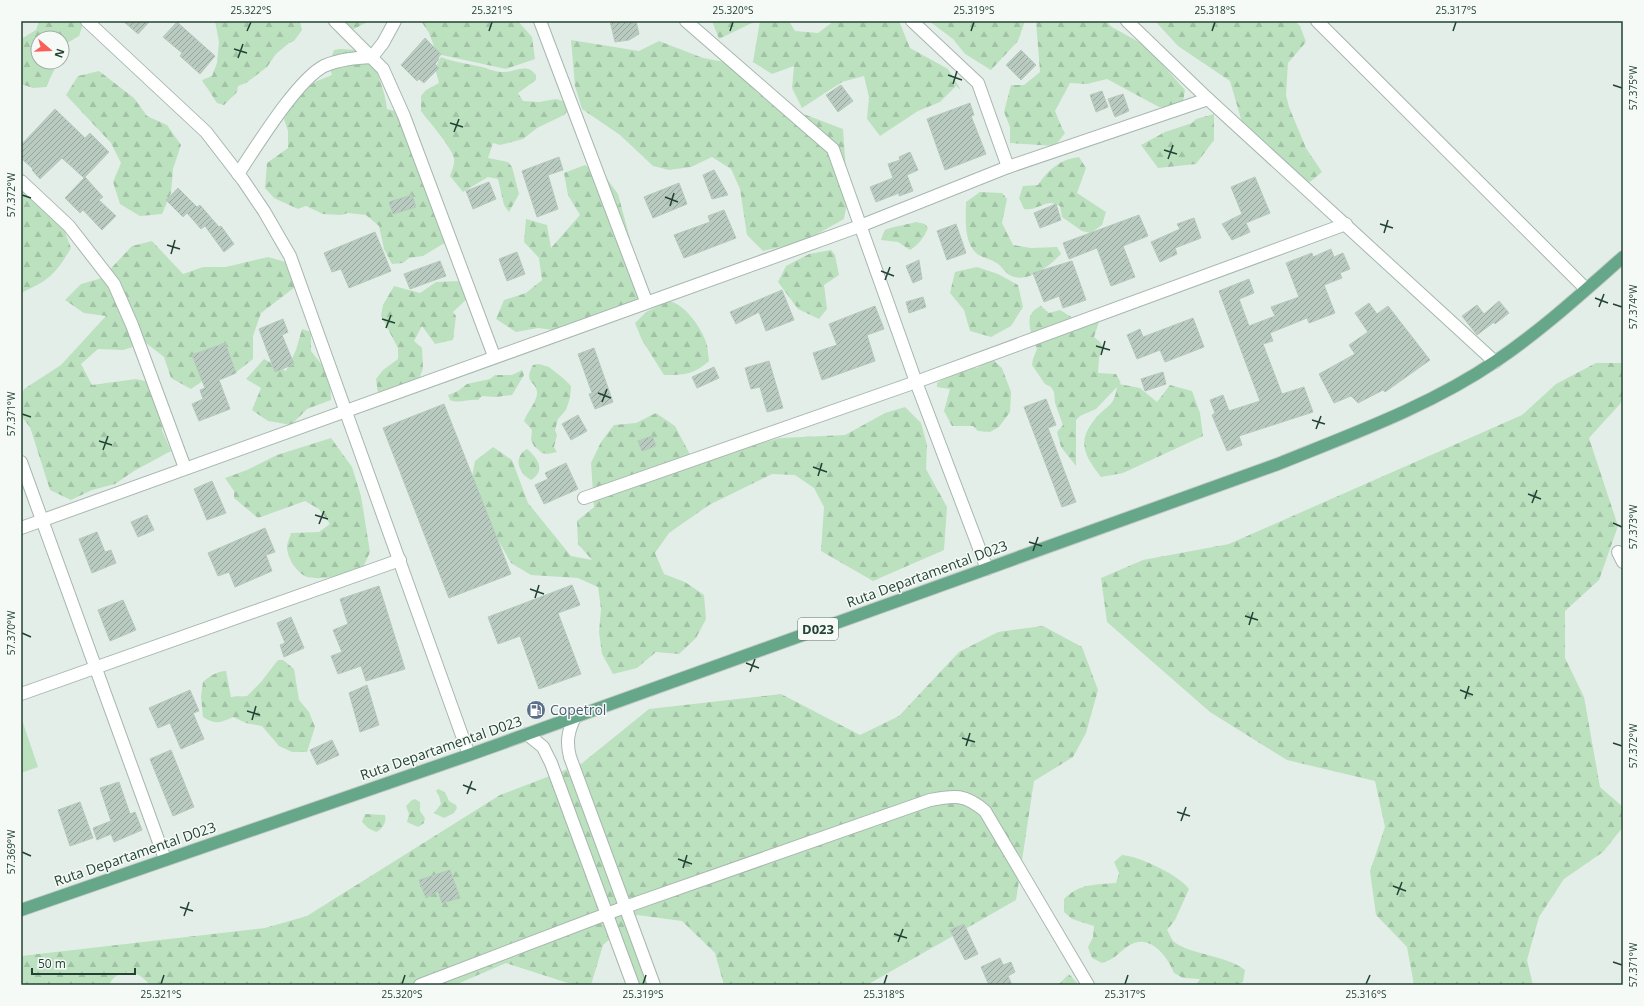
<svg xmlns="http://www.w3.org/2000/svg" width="1644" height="1006" viewBox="0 0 1644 1006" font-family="'Open Sans',sans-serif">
<defs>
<pattern id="forest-firs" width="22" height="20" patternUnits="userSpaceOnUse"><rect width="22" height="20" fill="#bce1bf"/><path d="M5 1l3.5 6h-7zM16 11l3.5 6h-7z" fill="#a1c2a5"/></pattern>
<pattern id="building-hatch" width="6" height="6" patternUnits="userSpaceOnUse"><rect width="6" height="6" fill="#b9cac0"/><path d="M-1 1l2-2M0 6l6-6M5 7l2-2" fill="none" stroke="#96a69d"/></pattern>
</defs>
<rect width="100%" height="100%" fill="#e4eee8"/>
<g fill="#bce1bf">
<polygon points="21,717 38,767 21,773"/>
<polygon points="624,920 648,985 639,985 616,924"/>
</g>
<g fill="url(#forest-firs)">
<polygon points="39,21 84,21 79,36 67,43 62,52 62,38 38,38 38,62 58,62 46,87 33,88 21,84 21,39 36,30"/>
<polygon points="215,21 300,21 302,30 294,41 289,43 276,54 267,67 246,83 238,86 237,92 224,105 217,103 202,80 212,76 217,63 219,42"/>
<polygon points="330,21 369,21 354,29"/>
<polygon points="421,21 518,21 532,37 535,59 506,69 437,54 429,33"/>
<polygon points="712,21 756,21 719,39"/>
<polygon points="760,21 789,21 795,31 818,33 834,21 899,21 910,48 948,69 961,90 956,86 940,102 918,111 880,136 867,119 869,97 864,76 842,82 802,108 792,88 794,66 772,74 753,62"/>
<polygon points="929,21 1025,21 1018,41 991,70 965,54 953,39"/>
<polygon points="1036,21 1106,21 1112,27 1146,46 1185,90 1182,108 1159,107 1107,79 1087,84 1070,83 1055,111 1062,128 1065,133 1055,146 1010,143 1010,127 1004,112 1011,85 1024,85 1040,72"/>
<polygon points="1155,21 1295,21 1300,26 1306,42 1288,63 1286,95 1289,107 1306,148 1322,172 1305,186 1283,176 1266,143 1250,134 1243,126 1230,81 1178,46"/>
<polygon points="571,40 639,51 659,41 703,58 725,62 742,75 757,93 777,104 843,129 848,197 844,219 805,241 763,251 747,235 740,189 731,169 712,157 691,167 669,170 653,166 620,135 582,109 575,86"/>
<path d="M 340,49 L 360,50 C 365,56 370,61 374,67 C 379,74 387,101 387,109 L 399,112 L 446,242 L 423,256 L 409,258 L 403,263 L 392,264 L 384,249 L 379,226 L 366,215 L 348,213 L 341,215 L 323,214 L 306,206 L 298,209 L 274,198 L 265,188 L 267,163 L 288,148 L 288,131 L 284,119 L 295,95 L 317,81 L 332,75 C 329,65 330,60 334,50 Z"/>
<path d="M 441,57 C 453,62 465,63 477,66 C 485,67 494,72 502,72 C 515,73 526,62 536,75 L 536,80 L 518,93 L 523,101 L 539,102 L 556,99 L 573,104 L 564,115 L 537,128 L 523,139 L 500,145 L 493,143 L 488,158 L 508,162 L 512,167 L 519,194 L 509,212 L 504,205 L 498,179 L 488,177 L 463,192 L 450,176 C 452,170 455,164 454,158 C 451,146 429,122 421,111 L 421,96 L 426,90 L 439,83 L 435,68 Z"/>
<polygon points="99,71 134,98 147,116 167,125 181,145 173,169 171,193 162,214 140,216 120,204 113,182 121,163 111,143 66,95 78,76"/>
<polygon points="1214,114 1214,140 1196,164 1158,168 1141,145 1165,132 1192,123 1196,119"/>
<path d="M 1079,157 L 1086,168 L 1077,193 L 1106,212 L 1102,225 L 1091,233 L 1082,231 L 1062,217 L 1060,206 C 1057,205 1053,203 1050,203 C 1041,204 1034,211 1024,209 L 1019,198 L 1023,186 L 1038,185 C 1048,170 1060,159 1079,157 Z"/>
<polygon points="585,165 605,176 618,194 630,239 628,247 645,291 632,311 561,331 538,328 516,332 496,319 504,300 526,293 542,280 539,258 524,242 526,219 547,225 551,248 580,215 568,195 564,173"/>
<path d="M 21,183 L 63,227 L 71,248 C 55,275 49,280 21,293 Z"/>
<path d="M 980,192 L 1002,193 L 1007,199 L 1002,223 L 1013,245 L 1031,248 L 1057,247 L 1061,254 C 1049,266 1026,286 1008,274 C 1004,271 1001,266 997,263 C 991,259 983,258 977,254 C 963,242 966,218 966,202 Z"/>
<path d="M 916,222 L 925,224 L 928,228 C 924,238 918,245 910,250 L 898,242 L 881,240 C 882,237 883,233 885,230 C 887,228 910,224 916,222 Z"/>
<polygon points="152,241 183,274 203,267 226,267 268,257 289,263 299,284 261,313 253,336 253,359 234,374 210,376 191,389 171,378 164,357 146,343 123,350 98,349 81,364 92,385 136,379 158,384 164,407 162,430 171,451 134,471 115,484 92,490 71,500 50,490 30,427 21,416 21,396 24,389 61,365 106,316 84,313 65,300 81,284 102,278 132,246"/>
<polygon points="831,250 835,255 839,275 824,285 827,309 819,319 798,309 778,282 786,266 809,254"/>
<polygon points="977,267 998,274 1018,285 1023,307 1011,326 991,337 970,331 964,310 950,293 955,272"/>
<polygon points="458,281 469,297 453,312 456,316 453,340 435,344 422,326 414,341 422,348 423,368 417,386 392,402 378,394 376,379 383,370 398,359 398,348 381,316 383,305 394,286 420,293 436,282"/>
<path d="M 668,301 C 685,303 703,330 707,345 C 708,350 708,355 709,361 C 693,375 685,375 664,375 L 642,340 L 635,323 L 646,312 Z"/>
<path d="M 1041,306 L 1049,313 L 1060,310 L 1073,318 L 1091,311 L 1097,316 L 1099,322 L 1094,337 L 1100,342 L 1103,347 L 1099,358 L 1098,373 L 1116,374 L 1121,383 L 1119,384 L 1140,388 L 1157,402 L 1170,385 L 1192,391 L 1200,413 L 1203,436 L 1123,473 L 1101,477 C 1085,456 1076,442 1095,419 C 1106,405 1114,408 1117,387 L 1096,409 L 1080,416 L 1076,420 L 1076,466 L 1061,447 L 1057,432 L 1063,425 L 1055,403 L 1054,392 L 1051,387 L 1045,384 L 1032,365 L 1033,359 L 1037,349 C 1032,335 1021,314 1041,306 Z"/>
<polygon points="302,329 311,332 311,351 330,375 331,400 307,409 291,425 268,421 252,410 261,388 246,379 264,359 286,371 296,350"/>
<polygon points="991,358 1002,368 1011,392 1010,412 999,427 990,432 978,431 973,426 952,426 944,411 950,389 937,387 937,383 963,367 977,368"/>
<polygon points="1596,363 1623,363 1623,397 1620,404 1589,438 1618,526 1599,580 1565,611 1565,658 1584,697 1600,787 1623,807 1623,827 1603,852 1564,879 1539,917 1527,960 1533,985 1414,985 1407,947 1376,915 1370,871 1385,827 1375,781 1287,760 1210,712 1107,622 1101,578 1143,560 1229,544 1522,415 1556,384"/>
<path d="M 539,364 L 549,367 L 563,378 L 571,386 L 570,398 L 566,410 L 558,419 L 555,430 L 557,435 L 554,447 L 557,452 L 548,454 L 542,453 L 534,446 L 531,440 L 532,430 L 524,421 C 527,412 536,403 537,394 C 538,381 522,384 533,365 Z"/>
<path d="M 522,370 L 524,375 L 512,395 L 495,397 L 482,396 L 478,400 C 469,399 458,404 450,400 L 448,395 L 458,391 L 467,384 L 490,379 L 495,375 L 512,375 Z"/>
<polygon points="905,407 921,423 927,445 926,469 947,507 944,550 873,581 821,551 824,507 814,488 795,475 772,474 709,505 669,533 655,553 664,574 685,582 704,595 706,619 696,638 679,654 656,652 637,668 613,674 602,654 599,632 601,609 598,587 578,578 531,575 511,563 478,504 471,482 475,461 493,447 512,460 528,503 571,556 592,560 578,544 577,521 594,507 591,463 601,442 614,425 636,423 656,413 675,426 696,466 715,456 780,438 845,435 885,413"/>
<path d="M 331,438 L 352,467 L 361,496 L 370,552 L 362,570 C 349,574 321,581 307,577 C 297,573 287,558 287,547 C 287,543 290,537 291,533 L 319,532 L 330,524 L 319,509 L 305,501 L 258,518 L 234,498 L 234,491 L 225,478 L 247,470 L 277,455 Z"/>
<path d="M 527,449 C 538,458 546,471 531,480 C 518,473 513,457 527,449 Z"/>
<path d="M 1043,626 L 1082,647 L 1098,690 L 1086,733 L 1073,757 L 1034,781 L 1016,900 L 867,985 L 724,985 L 715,953 L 682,921 L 637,915 L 603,945 L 591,985 L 574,985 L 506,963 L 455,985 L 149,985 C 140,970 117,967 109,985 L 21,985 L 21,956 L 265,928 L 307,916 L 500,795 L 581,764 L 649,709 L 781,694 L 860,735 L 899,716 L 959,652 L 998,632 Z"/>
<path d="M 278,660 L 283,660 L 294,669 L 299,700 L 309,712 L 315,727 L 307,752 L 292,752 L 279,746 L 262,726 L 246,723 L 233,717 C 220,723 216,725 203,717 L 201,697 L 203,682 C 210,676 217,671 226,671 L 231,697 L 247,696 L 261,682 Z"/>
<polygon points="438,789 445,792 449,801 456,805 457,808 454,813 444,818 434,813 441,804 439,796 436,791"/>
<polygon points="415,799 420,802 420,811 425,818 424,823 418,827 407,822 409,814 406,806 412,800"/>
<path d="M 365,814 L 385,815 C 387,822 382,830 376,832 L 368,828 L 362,822 Z"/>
<path d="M 1122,855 C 1139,856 1179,875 1189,889 L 1175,920 L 1167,930 C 1169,933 1171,938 1173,941 C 1187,954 1226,955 1245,970 L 1243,982 L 1237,985 L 1196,985 L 1200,979 L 1183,978 L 1174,973 C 1168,957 1150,933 1130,945 C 1118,952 1116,959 1102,963 L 1092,958 L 1088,947 L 1093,937 L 1094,926 L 1072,919 L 1064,912 L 1064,899 C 1080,883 1095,885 1116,883 L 1119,873 L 1114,862 Z"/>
<polygon points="1069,974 1079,985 1058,985"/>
</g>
<g fill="url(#building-hatch)" stroke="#b6c9bd">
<polygon points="123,21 150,21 138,34"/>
<polygon points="610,21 636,21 639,34 629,40 615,42"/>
<polygon points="177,22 215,56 200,74 180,56 182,53 163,37"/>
<polygon points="425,38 441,54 438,58 439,59 435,64 439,68 424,83 419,79 417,81 401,65"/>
<polygon points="1021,50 1036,65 1021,80 1006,65"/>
<polygon points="841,85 853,101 838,112 826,95"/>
<polygon points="1102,91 1108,107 1096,112 1090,95"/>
<polygon points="1123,94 1129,111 1115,117 1108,99"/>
<polygon points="970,103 974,115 971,116 986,154 945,170 927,119"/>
<polygon points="55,109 85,138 90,133 109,152 84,178 62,158 40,179 32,170 33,169 21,158 21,145"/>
<polygon points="910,152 918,170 907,175 913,191 899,196 899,193 876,202 870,187 893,178 888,164 900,160 899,157"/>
<polygon points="559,157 563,170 548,175 558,209 537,217 522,171"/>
<polygon points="714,170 728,195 712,199 703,175"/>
<polygon points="85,177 103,197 99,200 116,216 102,230 83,210 80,213 65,198"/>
<polygon points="1255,177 1270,213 1246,223 1250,232 1232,240 1222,224 1242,214 1231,187"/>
<polygon points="489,182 496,199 473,209 466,191"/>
<polygon points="679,183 687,204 653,218 644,197"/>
<polygon points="178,188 197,207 200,205 219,227 221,226 234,244 224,252 205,226 201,229 187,213 183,217 166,200"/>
<polygon points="412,195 416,207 393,214 389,202"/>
<polygon points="1056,204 1061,220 1040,228 1034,213"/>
<polygon points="724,210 736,238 684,258 674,235 710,222 708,216"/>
<polygon points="1139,215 1148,236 1123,246 1135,277 1111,286 1097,248 1069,259 1063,243"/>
<polygon points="1194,218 1201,238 1175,248 1177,254 1160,262 1151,242 1180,229 1177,224"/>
<polygon points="956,224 966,253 947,260 937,231"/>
<polygon points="375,232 391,271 349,288 341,269 332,272 324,253"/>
<polygon points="1331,249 1334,257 1343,253 1350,269 1340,273 1342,278 1324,285 1335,313 1309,323 1307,318 1270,333 1273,341 1263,344 1282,394 1304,387 1313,412 1239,436 1242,445 1227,451 1212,415 1215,413 1210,400 1223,395 1229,411 1260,401 1219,291 1249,279 1254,293 1239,299 1249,326 1275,316 1271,307 1299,297 1286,263 1312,253 1313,257"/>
<polygon points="517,252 525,274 507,281 499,259"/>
<polygon points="919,260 922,279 913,283 906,266"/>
<polygon points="440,261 446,276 410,289 404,274"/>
<polygon points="1072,261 1086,300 1063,308 1059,296 1044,302 1033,273"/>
<polygon points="782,290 794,320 766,331 759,312 736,324 730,312"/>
<polygon points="923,297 926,307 909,313 906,302"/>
<polygon points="1499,301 1509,313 1495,324 1494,322 1477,335 1462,316 1477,305 1484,314"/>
<polygon points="1369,303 1377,314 1388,306 1430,360 1385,392 1383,390 1358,403 1351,396 1334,403 1319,374 1355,354 1349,345 1368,332 1355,313"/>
<polygon points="875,306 884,329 867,335 875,361 822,380 813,353 837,345 829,324"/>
<polygon points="1193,318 1204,347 1165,362 1160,350 1137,359 1127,335 1140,329 1143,337"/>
<polygon points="283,319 288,332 282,335 294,364 275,372 259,329"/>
<polygon points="225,343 236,373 219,380 230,409 199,421 192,404 203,399 200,390 205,388 192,355"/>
<polygon points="594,348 613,402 595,409 589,394 592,393 578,354"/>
<polygon points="769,361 783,408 767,412 760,387 751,389 745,368"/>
<polygon points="714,367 719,378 697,388 692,377"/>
<polygon points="1163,372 1166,384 1145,391 1141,379"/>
<polygon points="1046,399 1056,425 1048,428 1076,502 1062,507 1024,407"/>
<polygon points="444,404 511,574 449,598 383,428"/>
<polygon points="578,415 587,431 571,440 562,424"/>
<polygon points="652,436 656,446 642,451 638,441"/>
<polygon points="566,463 578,489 544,504 535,485 548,479 545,473"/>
<polygon points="212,481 226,513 207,520 194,489"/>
<polygon points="147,515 154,530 138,537 131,522"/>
<polygon points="265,528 275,552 266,555 272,571 235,587 229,572 218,576 208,553"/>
<polygon points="97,532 105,552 111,550 116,563 92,573 79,539"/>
<polygon points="572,585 580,605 558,613 581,674 539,689 520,636 498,644 488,617"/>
<polygon points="379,586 405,669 366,681 361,666 338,674 331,656 342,652 333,630 348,624 340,599"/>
<polygon points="123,600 136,630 110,641 98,610"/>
<polygon points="291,617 304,648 284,657 280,645 285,643 277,623"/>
<polygon points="367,685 379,725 360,732 349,693"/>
<polygon points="190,690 199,711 193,713 204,739 181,749 170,723 158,728 149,708"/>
<polygon points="332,740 339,755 317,765 310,750"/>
<polygon points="171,750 194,807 173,816 150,759"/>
<polygon points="119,782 130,814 135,812 142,830 114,842 111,834 97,840 93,828 111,821 100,788"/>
<polygon points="80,802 93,838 70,846 58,810"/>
<polygon points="450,870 460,898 442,903 438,891 426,898 419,880"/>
<polygon points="964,924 978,954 965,960 950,930"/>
<polygon points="1000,958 1003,965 1011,962 1015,972 1008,976 1012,985 989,985 981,967"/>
</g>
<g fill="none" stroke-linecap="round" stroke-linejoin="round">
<g stroke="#a6b7ae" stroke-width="14">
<g id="minor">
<polyline points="87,21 206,132 243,180 264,211 290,256 469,755"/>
<polyline points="335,21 383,69 404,116 494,356"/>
<polyline points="540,21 646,301"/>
<polyline points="686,21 833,149 916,382 987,569"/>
<polyline points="912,21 978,83 1008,167"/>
<polyline points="1127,21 1208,99 1495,362"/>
<polyline points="1317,21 1586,289"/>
<path d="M 238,174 C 256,147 297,80 324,66 C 340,59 356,58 372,57 L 383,43 L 395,21"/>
<polyline points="21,181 69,226 114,284 132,325 185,468"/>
<polyline points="21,462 165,859"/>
<polyline points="584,498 916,382 1346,224"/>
<polyline points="21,528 860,226 1008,167 1208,99"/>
<polyline points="1618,552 1623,562"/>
<polyline points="21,694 400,560"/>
<path d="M 575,717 C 568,731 566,742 570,757 L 654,985"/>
<polyline points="527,734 543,747 551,763 633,985"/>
<path d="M 420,985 L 625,907 L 930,800 C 955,795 965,794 985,811 L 1088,985"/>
</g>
</g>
<g stroke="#c1cac6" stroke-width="14">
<path id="major" d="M 21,910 L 469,755 L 1278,464 C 1352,434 1430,406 1496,361 C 1542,330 1582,293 1623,257"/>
</g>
<use href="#minor" stroke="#fff" stroke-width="12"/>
<use href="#major" stroke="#66a689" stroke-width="12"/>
</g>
<path fill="none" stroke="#224233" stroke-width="1.5" d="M 247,31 L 251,22M 489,31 L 492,22M 730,31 L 733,22M 971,31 L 974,22M 1212,31 L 1215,22M 1453,31 L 1456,22M 234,49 L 247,53M 238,58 L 243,44M 948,75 L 962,80M 953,84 L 957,71M 1613,85 L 1622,88M 450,123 L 463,127M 454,132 L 459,119M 1164,150 L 1177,154M 1168,159 L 1173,145M 22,195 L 31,198M 665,197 L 678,202M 670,206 L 674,193M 1380,224 L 1393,228M 1384,233 L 1388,220M 167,245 L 180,249M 171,254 L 175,240M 881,271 L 894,276M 885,280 L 890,267M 1595,298 L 1608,303M 1613,304 L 1622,307M 1599,307 L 1604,294M 382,319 L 395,323M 386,328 L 391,315M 1096,346 L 1110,350M 1101,355 L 1105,341M 598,393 L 611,398M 602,402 L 607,389M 22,414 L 31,417M 1312,420 L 1325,424M 1316,429 L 1321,416M 99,441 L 112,445M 103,450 L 108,436M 813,467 L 827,472M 818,476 L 822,463M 1528,494 L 1541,499M 1532,503 L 1537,490M 315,515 L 328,519M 1613,523 L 1622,527M 319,524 L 324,511M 1029,542 L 1042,546M 1033,551 L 1038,537M 530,589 L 544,594M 535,598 L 539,585M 1245,616 L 1258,620M 1249,625 L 1253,612M 22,633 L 31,637M 746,663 L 759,668M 750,672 L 755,659M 1460,690 L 1473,695M 1465,699 L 1469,686M 247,711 L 260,715M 252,720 L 256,706M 962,738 L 975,742M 1613,743 L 1622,746M 966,746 L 970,733M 463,785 L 476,790M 467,794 L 472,781M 1177,812 L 1190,816M 1181,821 L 1186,807M 22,852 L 31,856M 678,859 L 692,864M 683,868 L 687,855M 1393,886 L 1406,891M 1397,895 L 1402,882M 180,907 L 193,911M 184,916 L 189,902M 894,934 L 907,938M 898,942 L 903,929M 1613,962 L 1622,965M 161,984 L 164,975M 402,984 L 405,975M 643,984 L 646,975M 884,984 L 887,975M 1125,984 L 1128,975M 1366,984 L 1370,975"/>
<defs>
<g id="fuel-disc" transform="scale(1)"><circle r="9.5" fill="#5c6f8a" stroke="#f5faf7"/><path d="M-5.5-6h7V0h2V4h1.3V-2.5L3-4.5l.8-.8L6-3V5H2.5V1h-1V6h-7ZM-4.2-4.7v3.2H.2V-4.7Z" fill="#fff"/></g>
</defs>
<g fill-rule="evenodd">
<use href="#fuel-disc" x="536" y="710"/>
</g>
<g text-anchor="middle" stroke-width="3" stroke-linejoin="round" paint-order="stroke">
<rect fill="#f5faf7" stroke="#61796e" stroke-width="1" x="798" y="618" width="40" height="22" rx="3"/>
<g font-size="13" font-weight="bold" fill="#224233">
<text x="818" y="634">D023</text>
</g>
<g font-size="14" fill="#224233" stroke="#f5faf7">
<text transform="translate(927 574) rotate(-20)" y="5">Ruta Departamental D023</text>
<text transform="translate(441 748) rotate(-19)" y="5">Ruta Departamental D023</text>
<text transform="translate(135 854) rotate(-19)" y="5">Ruta Departamental D023</text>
</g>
<g font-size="14" fill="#4e5e75" stroke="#f5faf7" text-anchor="start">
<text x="550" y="715">Copetrol</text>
</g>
</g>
<rect width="1644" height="1006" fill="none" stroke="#f5faf7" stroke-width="44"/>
<g transform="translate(50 50) rotate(109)"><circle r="19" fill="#f5faf7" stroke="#a1b0a9"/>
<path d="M0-3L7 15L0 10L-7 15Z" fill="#fa5e57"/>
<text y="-6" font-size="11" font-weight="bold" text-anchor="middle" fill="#224233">N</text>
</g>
<path d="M32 968v6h103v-6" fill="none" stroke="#224233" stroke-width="2"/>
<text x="38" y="968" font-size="12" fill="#224233" stroke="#f5faf7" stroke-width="3" paint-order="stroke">50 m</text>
<rect x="22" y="22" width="1600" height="962" fill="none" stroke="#224233" stroke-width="1.5"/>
<g font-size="10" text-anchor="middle" fill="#224233">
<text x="251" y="14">25.322°S</text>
<text x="492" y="14">25.321°S</text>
<text x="733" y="14">25.320°S</text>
<text x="974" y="14">25.319°S</text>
<text x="1215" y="14">25.318°S</text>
<text x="1456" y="14">25.317°S</text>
<text transform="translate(1633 88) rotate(-90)" y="4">57.375°W</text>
<text transform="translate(11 195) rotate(-90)" y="4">57.372°W</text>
<text transform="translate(1633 307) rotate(-90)" y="4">57.374°W</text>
<text transform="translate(11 414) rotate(-90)" y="4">57.371°W</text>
<text transform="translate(1633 527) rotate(-90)" y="4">57.373°W</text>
<text transform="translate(11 633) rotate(-90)" y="4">57.370°W</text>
<text transform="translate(1633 746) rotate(-90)" y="4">57.372°W</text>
<text transform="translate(11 852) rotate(-90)" y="4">57.369°W</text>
<text transform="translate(1633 965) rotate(-90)" y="4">57.371°W</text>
<text x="161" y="998">25.321°S</text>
<text x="402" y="998">25.320°S</text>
<text x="643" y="998">25.319°S</text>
<text x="884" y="998">25.318°S</text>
<text x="1125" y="998">25.317°S</text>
<text x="1366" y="998">25.316°S</text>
</g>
</svg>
